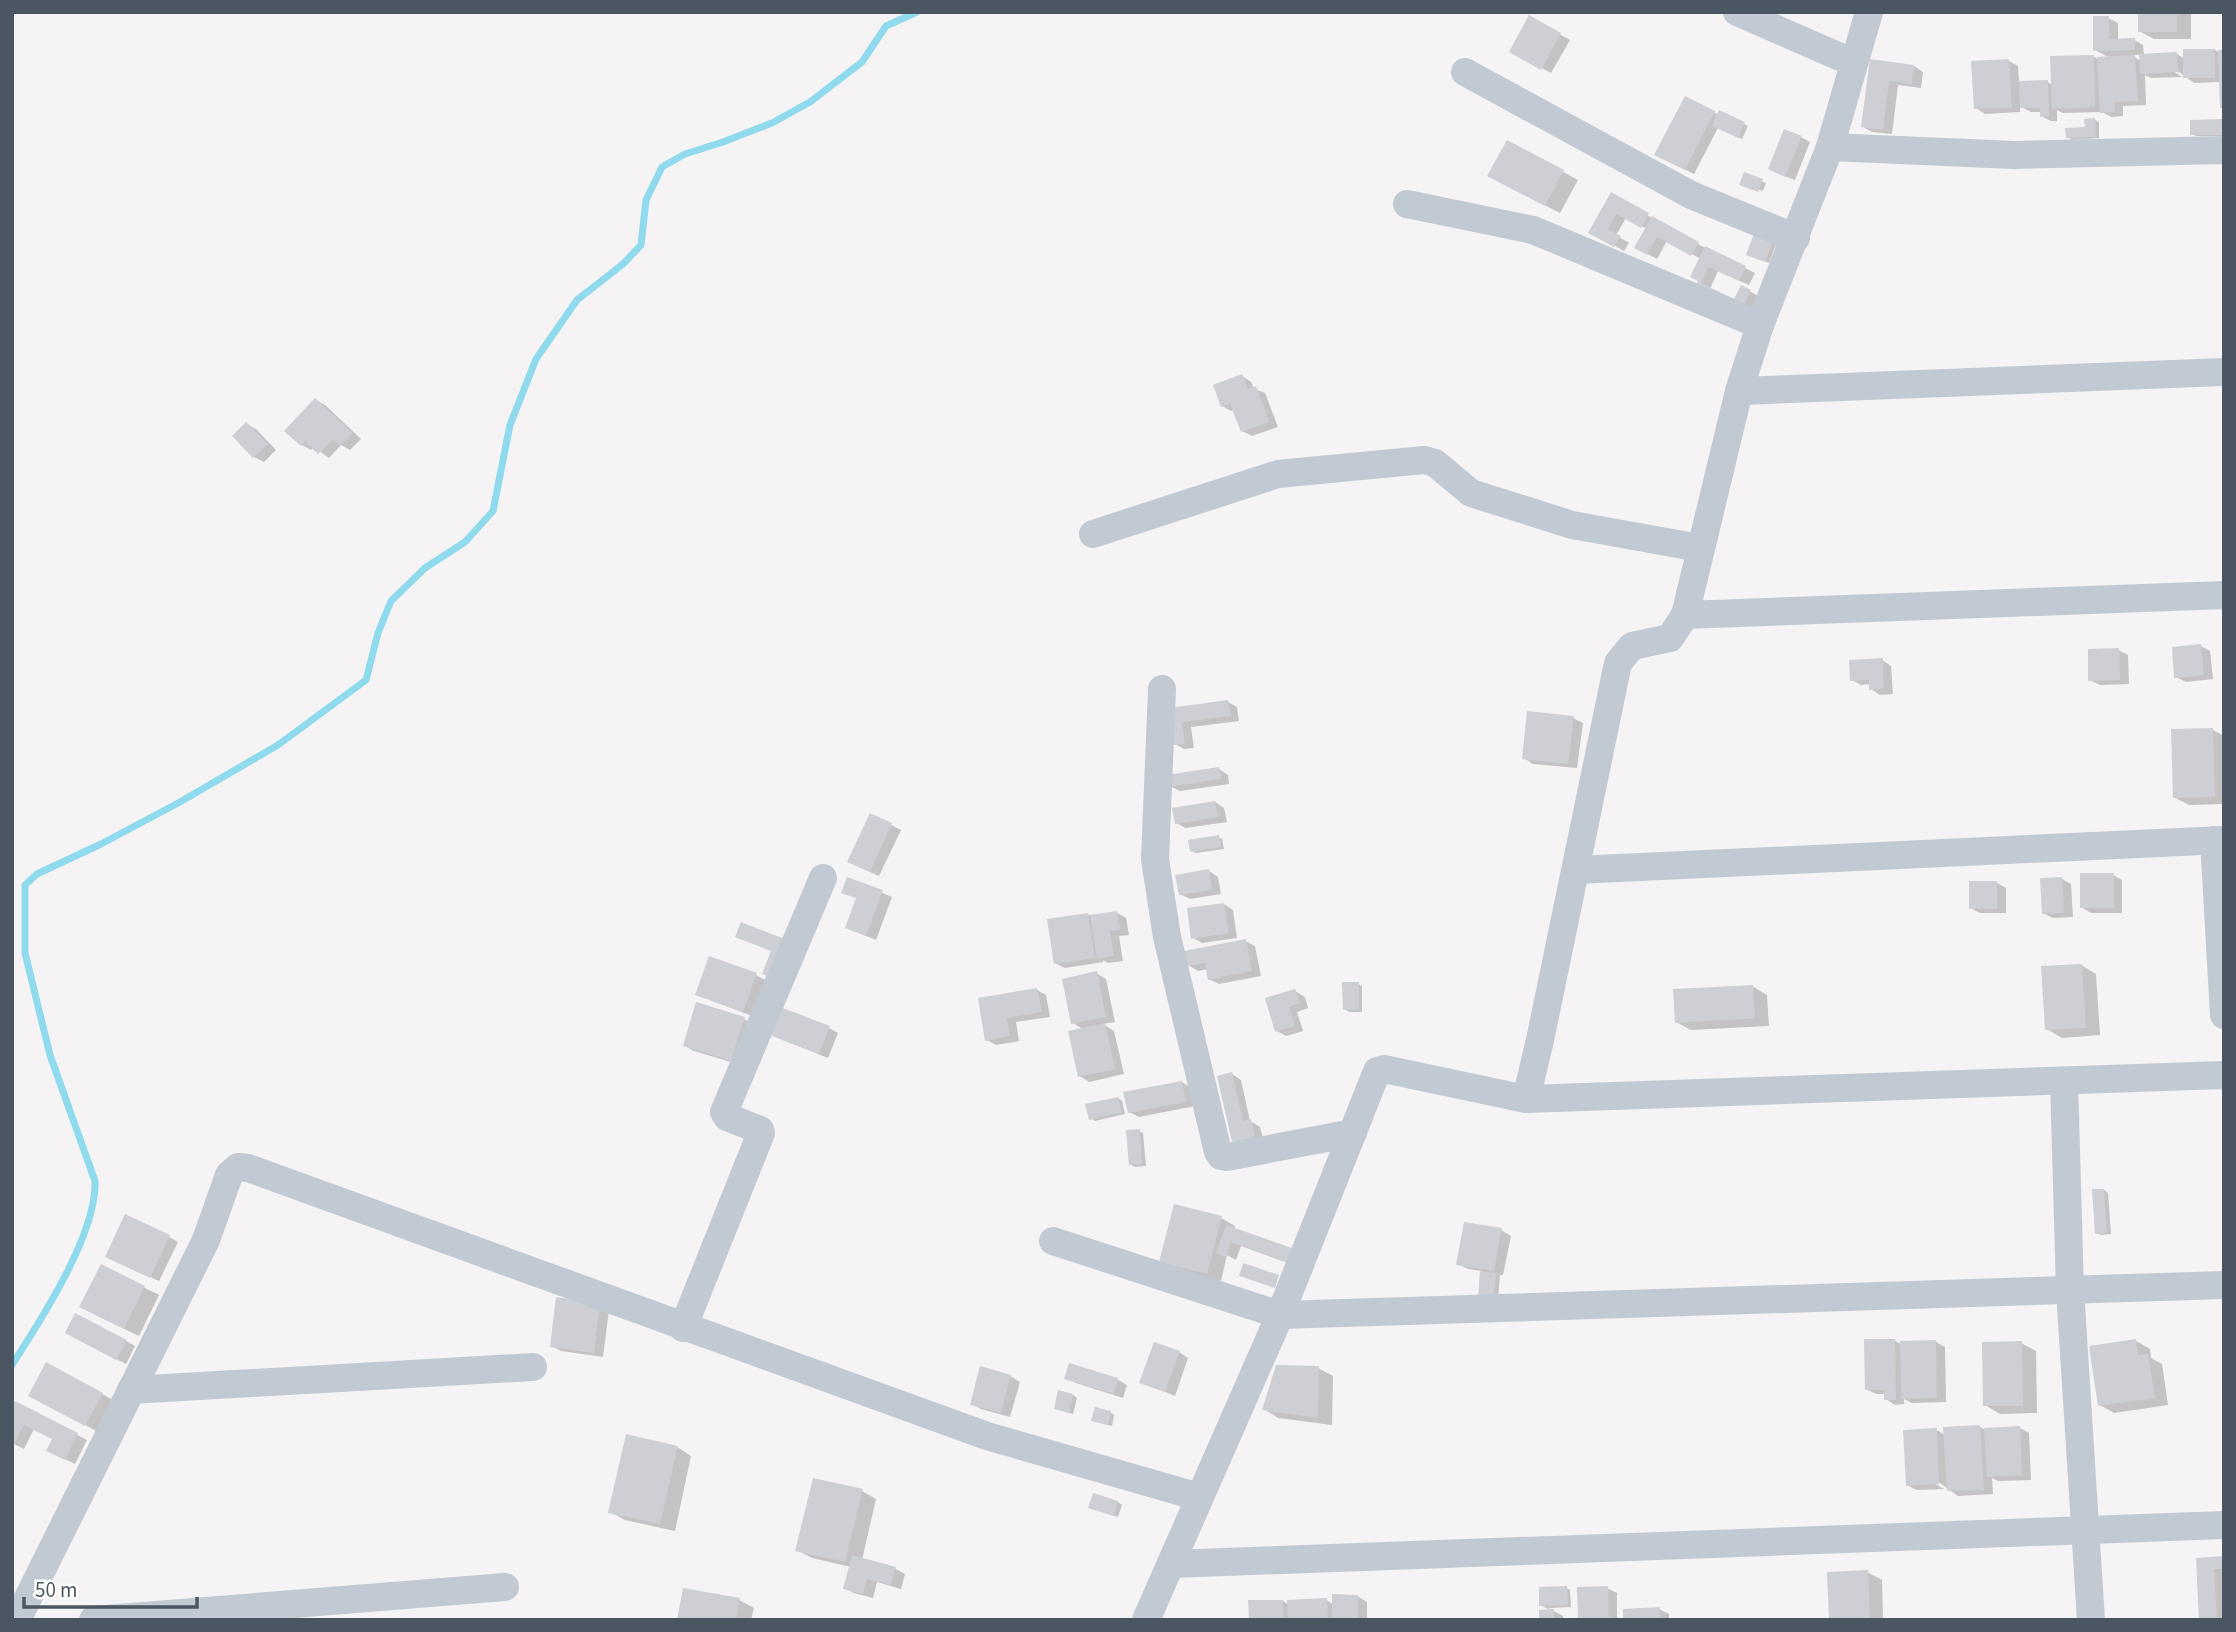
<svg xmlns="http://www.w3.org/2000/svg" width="2236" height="1632" viewBox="0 0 2236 1632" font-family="'Source Sans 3',sans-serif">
<rect width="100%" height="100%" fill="#f5f3f3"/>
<g fill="#0003" fill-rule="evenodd">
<polygon points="2139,12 2191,12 2191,39 2154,39 2139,31"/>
<polygon points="1530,18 1570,40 1551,73 1511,51"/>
<path d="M 2108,18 L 2118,23 L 2118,40 L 2134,40 L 2143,45 L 2144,55 L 2177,54 L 2185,59 L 2215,50 L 2220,53 L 2224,52 L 2224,109 L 2222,107 L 2221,82 L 2194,83 L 2171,66 L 2170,69 L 2182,77 L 2151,78 L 2145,75 L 2146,105 L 2123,106 L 2123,116 L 2111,117 L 2102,112 L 2063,113 L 2057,110 L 2057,121 L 2051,121 L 2041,116 L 2041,112 L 2031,112 L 2020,106 L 2020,112 L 1985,114 L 1976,108 L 2009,61 L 2018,66 L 2019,82 L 2047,82 L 2053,85 L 2093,56 L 2097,59 L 2110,58 L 2095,50 ZM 2131,55 L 2141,55 L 2141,61 Z"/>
<polygon points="1871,61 1914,66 1923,72 1921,88 1898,85 1892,134 1872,132 1863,127"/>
<polygon points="1685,98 1719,115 1720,112 1748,126 1742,139 1718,128 1694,174 1666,160"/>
<polygon points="2095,120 2099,122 2099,138 2072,140 2068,137 2087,129"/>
<polygon points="2222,121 2224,136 2196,136 2192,134"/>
<polygon points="1801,137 1810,142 1795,180 1779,174"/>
<polygon points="1508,142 1578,180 1560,213 1504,184"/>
<polygon points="1745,174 1766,183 1763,191 1743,184"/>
<polygon points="1611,195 1707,249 1755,273 1749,285 1718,271 1710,289 1735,302 1742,287 1760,297 1750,317 1705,294 1700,281 1701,259 1667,241 1657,259 1637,248 1647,229 1626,218 1616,235 1629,243 1624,251 1591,232"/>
<polygon points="1756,233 1777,242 1769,263 1752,256"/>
<polygon points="1242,376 1251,382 1254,389 1265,393 1278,427 1252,436 1242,431 1234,410 1231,411 1222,406"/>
<polygon points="316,400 325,405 361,439 350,450 341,445 329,458 314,447 311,450 302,445"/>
<polygon points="247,424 256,429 276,450 264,462 254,457"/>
<polygon points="2201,646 2210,651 2213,679 2186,682 2176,677"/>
<polygon points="2118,650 2128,655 2129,684 2100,685 2090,680"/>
<polygon points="1882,660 1891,666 1893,694 1880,695 1871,689 1871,684 1861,685 1852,680"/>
<polygon points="1228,702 1237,707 1239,721 1191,727 1194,748 1184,749 1175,744 1170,709"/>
<polygon points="1573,718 1583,723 1577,768 1533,764 1524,758"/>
<polygon points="2213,730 2224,736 2224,804 2189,805 2174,797"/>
<polygon points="1219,769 1228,775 1229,784 1180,791 1170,786"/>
<polygon points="1215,802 1224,808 1227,822 1186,828 1176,823"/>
<polygon points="871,815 901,830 879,876 859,867"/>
<polygon points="1218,837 1222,839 1224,849 1196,853 1192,851"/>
<polygon points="1209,871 1218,877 1221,894 1190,899 1180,894"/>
<polygon points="2113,875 2122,880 2122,913 2091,913 2081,907"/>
<polygon points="848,879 892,897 876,940 847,928 858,899 843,892"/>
<polygon points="2062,879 2071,884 2073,917 2053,918 2043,913"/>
<polygon points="1997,883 2006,888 2006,913 1980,913 1970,908"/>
<polygon points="1224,904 1233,910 1237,938 1202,943 1193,938"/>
<polygon points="1117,913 1126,918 1129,935 1119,936 1123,961 1108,963 1103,960 1103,962 1065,968 1055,963 1088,915"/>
<polygon points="1245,941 1255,946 1261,976 1219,984 1209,979 1208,969 1198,971 1188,965"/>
<polygon points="2081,965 2096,974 2100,1035 2062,1038 2047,1029"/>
<polygon points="1096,973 1106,979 1115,1022 1103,1024 1114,1031 1124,1074 1089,1082 1080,1076 1084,1030 1073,1023"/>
<polygon points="756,975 765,980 752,1016 697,995"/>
<polygon points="1358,984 1362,986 1362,1012 1349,1012 1344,1009"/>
<polygon points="1752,986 1767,995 1769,1026 1691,1030 1676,1022"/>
<polygon points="1037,990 1046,995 1050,1017 1016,1022 1019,1041 996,1045 987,1040 980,999"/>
<polygon points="1295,991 1305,997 1308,1008 1297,1012 1303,1031 1286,1036 1277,1031"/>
<polygon points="744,1019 753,1024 741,1065 694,1051 685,1046"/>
<polygon points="829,1028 838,1033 828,1058 771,1035"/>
<polygon points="1232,1074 1241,1080 1250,1121 1260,1127 1264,1142 1234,1141"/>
<polygon points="1182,1082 1191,1088 1195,1106 1139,1117 1129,1112"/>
<polygon points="1118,1098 1122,1101 1125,1114 1095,1121 1091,1118"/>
<polygon points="1139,1131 1143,1133 1146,1166 1135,1167 1130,1164"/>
<polygon points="2104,1190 2108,1193 2111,1234 2101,1235 2097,1233"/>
<polygon points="1221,1218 1235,1226 1234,1230 1296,1266 1241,1246 1236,1260 1227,1255 1221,1281 1176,1269 1161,1261"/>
<polygon points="1501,1230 1511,1236 1503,1275 1500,1275 1498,1301 1482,1271 1468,1269 1458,1264"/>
<polygon points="169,1237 178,1242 159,1281 116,1261"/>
<polygon points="101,1266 159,1295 139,1336 96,1315"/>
<polygon points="558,1299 609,1310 603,1357 561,1351 552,1346"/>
<polygon points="76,1338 126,1341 135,1346 126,1364"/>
<polygon points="1894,1340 1902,1345 1936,1342 1945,1347 1946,1402 1912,1403 1904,1399 1904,1404 1895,1405 1886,1399 1886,1394 1876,1394 1866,1389"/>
<polygon points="2136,1341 2150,1349 2151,1358 2162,1364 2168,1405 2114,1413 2100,1405"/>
<polygon points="2021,1343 2036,1351 2037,1413 2000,1414 1985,1405"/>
<polygon points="1179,1352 1188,1358 1175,1396 1141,1382"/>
<polygon points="1070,1366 1118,1380 1127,1385 1123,1398 1076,1383 1067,1378"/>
<polygon points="1318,1368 1333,1376 1332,1425 1278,1418 1264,1409"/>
<polygon points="1010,1376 1020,1382 1010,1417 981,1409 972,1404"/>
<polygon points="102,1394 117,1402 100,1433 45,1403"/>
<polygon points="1073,1395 1077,1398 1073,1414 1060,1410"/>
<polygon points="15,1403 87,1440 75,1464 57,1455 54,1438 34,1429 24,1449 12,1443"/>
<polygon points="1110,1412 1114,1415 1112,1426 1097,1422"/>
<polygon points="1980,1427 1985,1430 2020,1428 2029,1433 2031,1480 1998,1481 1992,1478 1993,1494 1958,1496 1933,1478 1931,1481 1944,1489 1917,1490 1907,1485 1936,1430 1946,1435"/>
<polygon points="677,1447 691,1456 675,1531 625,1520 610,1512"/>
<polygon points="862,1491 876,1499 862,1560 896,1569 905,1574 901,1589 877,1582 873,1598 854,1593 845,1588 851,1567 812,1558 797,1550"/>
<polygon points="1118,1502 1122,1505 1118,1517 1094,1509"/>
<polygon points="2222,1558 2224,1620 2201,1620 2198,1559"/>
<polygon points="1867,1572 1882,1580 1883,1620 1831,1620"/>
<polygon points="1566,1588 1570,1590 1571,1607 1548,1608 1563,1616 1563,1620 1541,1620 1551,1611 1541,1605"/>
<polygon points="1607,1588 1617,1593 1617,1620 1579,1620"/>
<polygon points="1357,1596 1367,1602 1367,1620 1251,1620 1283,1601 1289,1605 1326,1600 1334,1605"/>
<polygon points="739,1600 754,1608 751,1620 679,1620"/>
<polygon points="1659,1609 1669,1614 1669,1620 1625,1620"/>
</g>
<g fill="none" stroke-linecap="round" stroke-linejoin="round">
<path stroke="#90daee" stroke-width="7" d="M 12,1365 C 41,1320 97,1234 95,1181 L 50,1055 L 25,953 L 25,885 L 37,874 L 101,844 L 180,802 L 278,745 L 366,680 L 378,633 L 391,601 L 425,568 L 465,542 L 493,511 L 510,425 L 536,359 L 577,300 L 623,264 L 641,245 L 646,200 L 662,167 L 685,154 L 723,142 L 772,123 L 810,102 L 862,62 L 886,26 L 917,12"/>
</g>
<g fill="#cdcfd5">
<rect x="2138" y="12" width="39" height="20"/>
<polygon points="1529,15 1561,33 1541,70 1509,52"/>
<polygon points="2093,16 2109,16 2109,39 2135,38 2135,50 2093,51"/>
<rect x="2183" y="49" width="32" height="29"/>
<polygon points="2218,50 2224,50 2224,108 2220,108"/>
<polygon points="2177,52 2178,72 2140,74 2139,54"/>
<polygon points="2094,55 2095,107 2052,109 2050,56"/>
<polygon points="2135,55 2138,101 2114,102 2115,112 2100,113 2097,57"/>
<polygon points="1870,59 1914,65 1912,84 1889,81 1883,130 1861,127"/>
<polygon points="2009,59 2012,108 1974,109 1971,61"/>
<polygon points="2048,80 2049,116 2040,117 2040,108 2020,108 2019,81"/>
<polygon points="1685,96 1715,111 1685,170 1654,155"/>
<polygon points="1719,110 1745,122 1738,138 1712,126"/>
<polygon points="2095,118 2096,137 2066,138 2065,128 2085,127 2084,119"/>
<polygon points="2222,119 2222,135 2190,135 2190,120"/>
<polygon points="1784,129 1802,136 1785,177 1768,169"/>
<polygon points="1507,140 1564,170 1545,206 1487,176"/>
<polygon points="1744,172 1763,179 1758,192 1739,185"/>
<polygon points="1611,192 1649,213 1641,228 1616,214 1608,229 1621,236 1614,247 1588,233"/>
<polygon points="1652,216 1699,242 1691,256 1657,237 1647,255 1634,248"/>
<polygon points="1755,231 1774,238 1765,262 1746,255"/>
<polygon points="1705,246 1746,266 1739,281 1709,267 1701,283 1734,299 1741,285 1751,290 1740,313 1694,290 1698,281 1690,277"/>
<polygon points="1242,374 1248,389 1256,386 1269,422 1241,432 1230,404 1221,407 1213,385"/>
<polygon points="315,398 353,433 340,446 333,439 318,454 305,441 301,446 284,431"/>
<polygon points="246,422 268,444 253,458 232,436"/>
<polygon points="2201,644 2204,675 2174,678 2172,647"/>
<polygon points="2119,648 2120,680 2088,681 2088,649"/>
<polygon points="1883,658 1884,689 1869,690 1869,680 1850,681 1849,660"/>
<polygon points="1228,700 1231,716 1182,722 1185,744 1173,745 1169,708"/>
<polygon points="1527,711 1574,716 1568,764 1522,759"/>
<polygon points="2213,728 2215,797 2173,798 2171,729"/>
<polygon points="1219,767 1221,779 1169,787 1167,775"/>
<polygon points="1215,801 1218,817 1175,824 1172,808"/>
<polygon points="870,813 892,823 870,872 847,862"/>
<polygon points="1219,835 1221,847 1190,852 1188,840"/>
<polygon points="1209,869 1212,890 1179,895 1175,875"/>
<rect x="2080" y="873" width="34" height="35"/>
<polygon points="847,877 883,890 866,936 845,928 856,898 841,893"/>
<polygon points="2062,877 2064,913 2042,914 2040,878"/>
<rect x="1969" y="881" width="28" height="28"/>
<polygon points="1224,903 1229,933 1191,939 1187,908"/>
<polygon points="1117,911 1120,930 1110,931 1114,956 1097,959 1090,915"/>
<polygon points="1088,913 1095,958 1054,964 1047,919"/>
<polygon points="741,922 790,941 775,979 762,974 771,951 735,937"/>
<polygon points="1246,939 1252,971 1208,980 1205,963 1187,966 1184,951"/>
<polygon points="709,956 757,973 743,1012 695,995"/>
<polygon points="2082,964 2086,1028 2045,1030 2041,966"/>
<polygon points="1097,971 1106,1017 1071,1024 1062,979"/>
<polygon points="1342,982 1359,982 1359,1010 1343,1010"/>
<polygon points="1753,985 1755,1018 1675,1023 1673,989"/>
<polygon points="1037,988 1042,1012 1007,1018 1010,1036 985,1041 978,998"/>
<polygon points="1295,989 1300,1003 1289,1007 1295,1026 1275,1032 1265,998"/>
<polygon points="696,1002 745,1017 731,1061 683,1046"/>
<polygon points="780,1007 830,1026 819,1054 769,1035"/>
<polygon points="1105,1023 1115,1069 1078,1077 1068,1031"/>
<polygon points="1232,1072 1243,1121 1251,1119 1255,1137 1232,1142 1217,1076"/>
<polygon points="1182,1081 1186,1102 1128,1113 1123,1092"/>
<polygon points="1118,1097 1122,1112 1089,1120 1085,1104"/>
<polygon points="1140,1129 1142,1164 1129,1165 1126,1130"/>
<polygon points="2092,1189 2104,1189 2107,1233 2095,1234"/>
<polygon points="1174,1204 1222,1216 1207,1274 1159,1262"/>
<polygon points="125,1214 170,1235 150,1278 105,1257"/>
<polygon points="1464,1222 1502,1228 1494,1271 1456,1265"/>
<polygon points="1226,1225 1292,1248 1287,1262 1231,1242 1226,1257 1216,1253"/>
<polygon points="1243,1263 1279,1275 1275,1288 1239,1276"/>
<polygon points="101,1264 145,1286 124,1329 79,1307"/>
<polygon points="1480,1271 1496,1273 1494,1300 1478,1299"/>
<polygon points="556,1297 600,1303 594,1353 550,1347"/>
<polygon points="75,1313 127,1340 116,1360 65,1333"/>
<polygon points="1864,1339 1895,1339 1896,1400 1884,1400 1884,1390 1865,1390"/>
<polygon points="2136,1339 2138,1355 2148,1354 2155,1398 2098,1406 2089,1346"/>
<polygon points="1936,1340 1937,1398 1901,1399 1900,1341"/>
<polygon points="2022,1341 2023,1406 1983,1406 1982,1342"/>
<polygon points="1154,1342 1180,1351 1165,1392 1139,1383"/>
<polygon points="46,1362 103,1393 85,1426 28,1396"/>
<polygon points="1069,1363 1118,1378 1114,1394 1064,1379"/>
<polygon points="1276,1365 1319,1366 1318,1418 1262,1410"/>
<polygon points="980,1366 1011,1375 1001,1413 970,1405"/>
<polygon points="1058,1390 1073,1394 1069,1413 1054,1409"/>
<polygon points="15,1401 78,1433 65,1460 46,1451 52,1439 24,1425 12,1448 12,1406"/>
<polygon points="1095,1407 1111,1411 1108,1425 1091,1421"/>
<polygon points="1980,1425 1984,1490 1947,1491 1943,1427"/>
<polygon points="2020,1426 2022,1475 1987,1477 1984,1428"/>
<polygon points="1937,1428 1939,1484 1906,1486 1903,1430"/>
<polygon points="626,1434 678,1446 660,1524 608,1513"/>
<polygon points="813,1478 863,1489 845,1562 795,1551"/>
<polygon points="1093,1493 1118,1501 1114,1516 1088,1508"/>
<polygon points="852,1555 896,1567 891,1585 867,1579 863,1594 843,1589"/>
<polygon points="2223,1556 2223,1569 2214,1569 2217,1620 2199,1620 2196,1558"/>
<polygon points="1868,1570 1870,1620 1829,1620 1827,1572"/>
<polygon points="1567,1586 1568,1605 1539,1606 1539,1587"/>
<polygon points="1608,1586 1609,1620 1578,1620 1577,1587"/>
<polygon points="683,1588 740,1598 736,1620 677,1620"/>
<polygon points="1332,1594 1358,1595 1358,1619 1332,1618"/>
<polygon points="1327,1598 1328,1620 1288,1620 1287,1600"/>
<polygon points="1248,1600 1283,1600 1284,1620 1249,1620"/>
<polygon points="1660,1607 1660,1620 1623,1620 1623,1609"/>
<polygon points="1554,1609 1554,1620 1539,1620 1539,1610"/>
</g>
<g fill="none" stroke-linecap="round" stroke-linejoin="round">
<g stroke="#c1cad2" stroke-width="28">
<polyline points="1737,12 1854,63"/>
<polyline points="1465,72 1691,195 1796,238"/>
<polyline points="1830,147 2014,155 2224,150"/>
<polyline points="1407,204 1533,230 1760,325"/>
<polyline points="1739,391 2224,372"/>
<polyline points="1093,534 1278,474 1424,460 1435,463 1471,493 1572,525 1700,548"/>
<polyline points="1685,615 2224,595"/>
<polyline points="1162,689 1155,859 1167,937 1218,1152 1221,1156 1227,1157 1353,1133"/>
<polyline points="2214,840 2224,1015"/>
<polyline points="1576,870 2224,840"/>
<polyline points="2064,1081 2070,1290 2091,1620"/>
<polyline points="1526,1099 2224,1075"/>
<polyline points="1053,1241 1280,1315 2224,1285"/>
<polyline points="683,1328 761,1133 760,1130 727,1117 724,1112 823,878"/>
<polyline points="131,1390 533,1367"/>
<polyline points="1172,1564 2224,1525"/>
<polyline points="17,1620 206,1240 229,1175 238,1167 248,1168 987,1436 1199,1497"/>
<polyline points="93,1620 505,1587"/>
<polyline points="1146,1620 1280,1315 1377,1071 1384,1069 1526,1099 1540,1040 1618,663 1632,646 1670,638 1685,615 1739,391 1760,325 1830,147 1869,12"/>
</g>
</g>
<rect width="2236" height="1632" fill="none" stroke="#4a5661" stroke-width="28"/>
<path d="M24 1597v10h173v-10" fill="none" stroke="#4a5661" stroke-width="3.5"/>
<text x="35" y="1597" font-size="21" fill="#4a5661" stroke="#ffffff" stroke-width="5" paint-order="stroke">50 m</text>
</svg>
